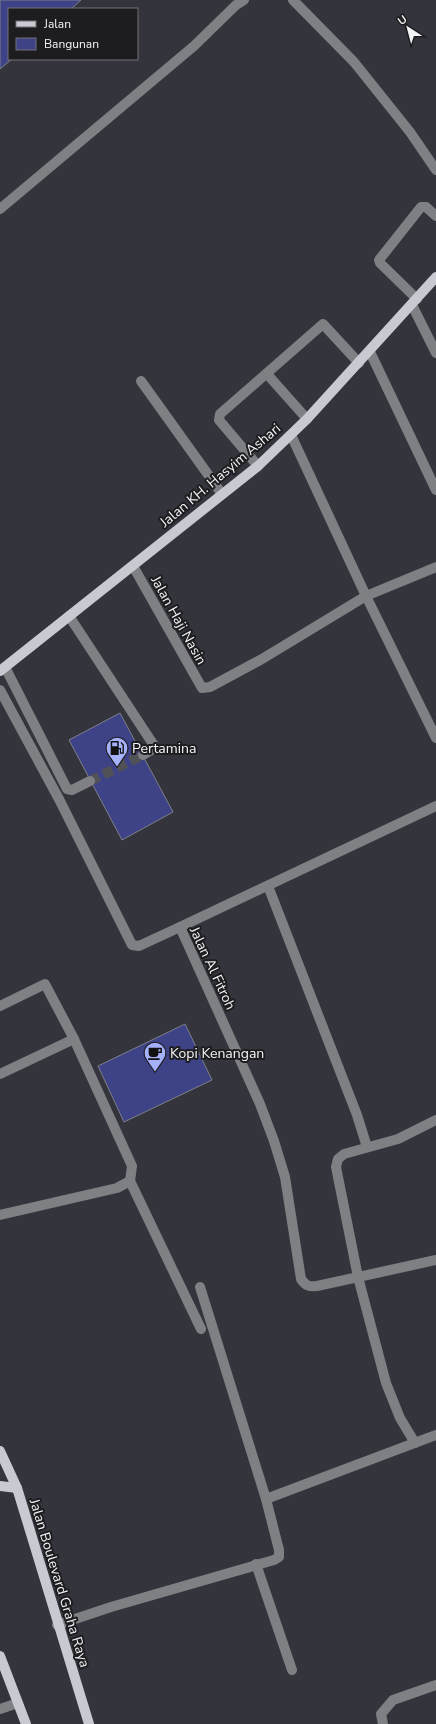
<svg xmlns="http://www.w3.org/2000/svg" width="436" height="1724" viewBox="0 0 436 1724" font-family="'Nunito Sans',sans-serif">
<rect width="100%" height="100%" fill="#34353c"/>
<g fill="#3e4287" stroke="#7e8088">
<polygon points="0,0 81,0 71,9 9,9 9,59 12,59 0,69"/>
<polygon points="120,713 173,812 122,840 69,740"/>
<polygon points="185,1024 212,1080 124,1122 98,1066"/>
</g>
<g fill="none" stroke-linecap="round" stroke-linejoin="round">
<polyline stroke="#515258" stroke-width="10" stroke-dasharray="10 5" stroke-linecap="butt" points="90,781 143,755"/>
<g stroke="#7f8084" stroke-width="10">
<polyline points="293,0 354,62 410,132 436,170"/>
<polyline points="0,209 194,46 236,5 244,0"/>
<polyline points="417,299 380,263 379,260 421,207 426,207 436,216"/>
<polyline points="412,305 436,353"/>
<polyline points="370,352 436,490"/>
<polyline points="267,374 307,419"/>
<polyline points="141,381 222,494"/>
<polyline points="291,435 366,596 436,738"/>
<polyline points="258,466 219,420 220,414 323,324 359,363"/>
<polyline points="133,566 202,688 210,687 262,659 366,596 436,567"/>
<polyline points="69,616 153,744 153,749 143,755"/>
<polyline points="5,667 67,789 72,790 90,781"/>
<path d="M 0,690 L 60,801 L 132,945 L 139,946 L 180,927 L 260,1104 L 274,1141 L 285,1177 L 301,1279 C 306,1286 309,1287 317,1286 L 436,1260"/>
<polyline points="268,886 357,1115 367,1147"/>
<polyline points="180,927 436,806"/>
<polyline points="0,1006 45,984 74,1039 132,1166 130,1181 117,1188 0,1215"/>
<polyline points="0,1074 74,1039"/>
<polyline points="130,1181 201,1329"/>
<polyline points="200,1287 266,1499"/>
<polyline points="415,1443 400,1418 386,1383 358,1277 336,1167 338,1159 344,1154 398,1139 436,1120"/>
<polyline points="256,1564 292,1670"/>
<polyline points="57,1625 111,1607 274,1560 279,1557 279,1550 266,1499 436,1435"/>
<polyline points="0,1709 18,1703"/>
<polyline points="383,1724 381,1714 393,1700 436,1685"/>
</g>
<g stroke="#c8cad1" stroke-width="10">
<polyline points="0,671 258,466 307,419 436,277"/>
<polyline points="0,1451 17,1488 89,1724"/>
<polyline points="0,1486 17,1488"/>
<polyline points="0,1656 26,1724"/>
</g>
</g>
<defs>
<g id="fuel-pin" transform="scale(1.15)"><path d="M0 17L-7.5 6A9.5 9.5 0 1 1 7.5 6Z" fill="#a6b1fc" stroke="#1d1d20"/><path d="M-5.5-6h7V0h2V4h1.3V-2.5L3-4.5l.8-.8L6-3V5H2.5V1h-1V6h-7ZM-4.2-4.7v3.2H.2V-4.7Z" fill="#111"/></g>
<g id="cafe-pin" transform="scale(1.15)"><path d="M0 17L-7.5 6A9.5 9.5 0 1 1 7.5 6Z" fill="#a6b1fc" stroke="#1d1d20"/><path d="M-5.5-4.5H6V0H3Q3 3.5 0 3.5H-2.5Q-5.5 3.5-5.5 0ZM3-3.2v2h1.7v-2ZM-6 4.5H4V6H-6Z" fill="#111"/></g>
</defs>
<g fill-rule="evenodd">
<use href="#fuel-pin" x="117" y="748"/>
<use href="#cafe-pin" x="155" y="1053"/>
</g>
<g text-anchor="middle" stroke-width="4" stroke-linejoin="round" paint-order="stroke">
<g font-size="14" fill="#f3f4f8" stroke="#1d1d20">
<text transform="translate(220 475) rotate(-40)" y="5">Jalan KH. Hasyim Ashari</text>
<text transform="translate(179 620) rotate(61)" y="5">Jalan Haji Nasin</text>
<text transform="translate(213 968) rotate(65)" y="5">Jalan Al Fitroh</text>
<text transform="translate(60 1583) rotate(73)" y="5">Jalan Boulevard Graha Raya</text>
</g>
<g font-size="14" fill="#f3f4f8" stroke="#1d1d20" text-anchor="start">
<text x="132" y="753">Pertamina</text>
<text x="170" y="1058">Kopi Kenangan</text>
</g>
</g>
<rect x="8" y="8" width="130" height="52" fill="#1d1d20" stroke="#737376"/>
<rect x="16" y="21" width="20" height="6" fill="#c8cad1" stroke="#737376"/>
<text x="44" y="28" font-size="12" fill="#f3f4f8">Jalan</text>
<rect x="16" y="38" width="20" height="12" fill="#3e4287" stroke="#737376"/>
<text x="44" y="48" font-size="12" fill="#f3f4f8">Bangunan</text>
<g transform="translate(408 28) rotate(324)" stroke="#1d1d20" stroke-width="3" paint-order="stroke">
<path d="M0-3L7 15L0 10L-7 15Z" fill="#f3f4f8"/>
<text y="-6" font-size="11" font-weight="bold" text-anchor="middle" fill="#f3f4f8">U</text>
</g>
</svg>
